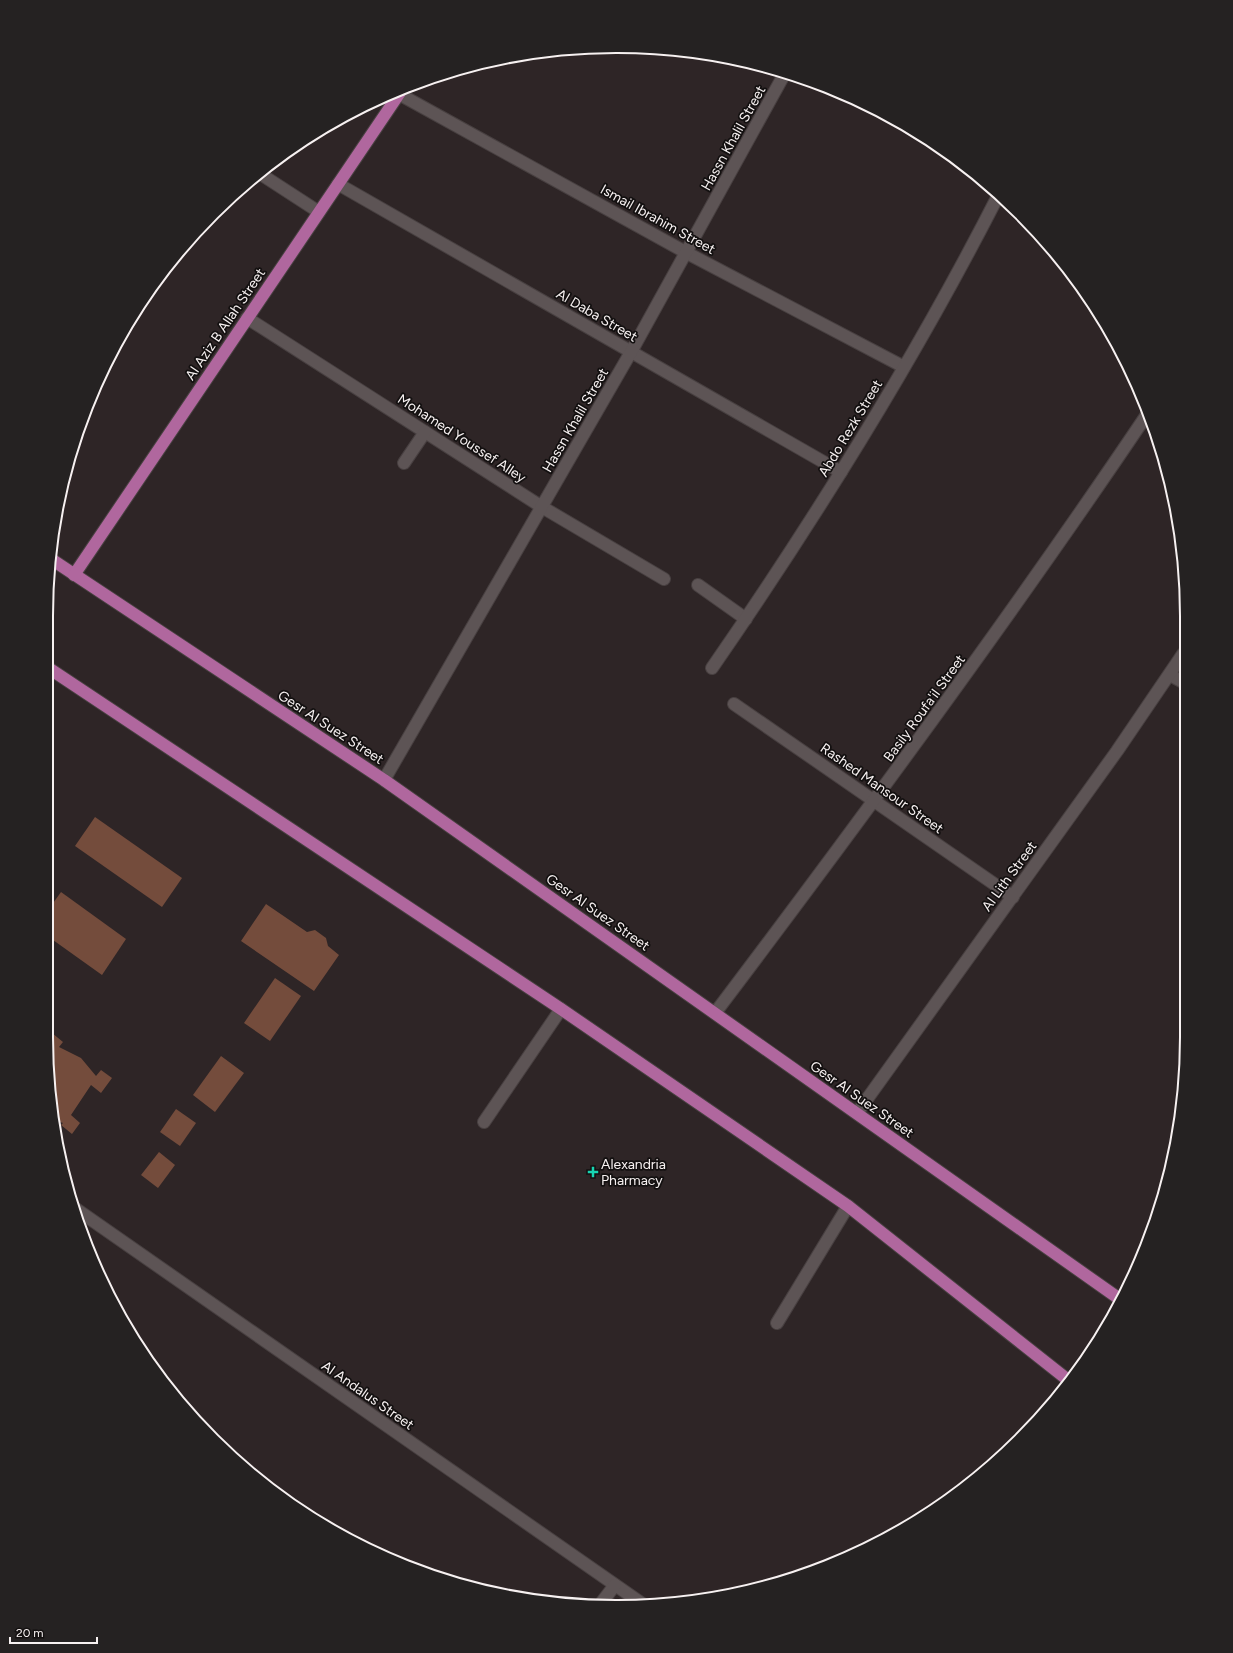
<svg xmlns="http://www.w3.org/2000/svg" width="1233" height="1653" viewBox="0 0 1233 1653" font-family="Figtree,sans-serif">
<rect width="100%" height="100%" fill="#2e2526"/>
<g fill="#744c3c">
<polygon points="95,817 182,878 162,907 75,846"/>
<polygon points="61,892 126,939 102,975 46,935 46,913"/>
<polygon points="266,904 307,932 315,930 326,938 328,946 339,955 314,991 241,941"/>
<polygon points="275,978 301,996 270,1041 244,1023"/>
<polygon points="52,1033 63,1042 59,1047 81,1058 96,1076 101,1070 112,1078 101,1093 91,1085 71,1115 80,1123 72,1134 61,1125 63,1123 57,1121 46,1040"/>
<polygon points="221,1056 244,1073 215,1112 193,1095"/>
<polygon points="176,1109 196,1123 180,1146 160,1132"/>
<polygon points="159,1152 175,1165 158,1188 141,1175"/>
</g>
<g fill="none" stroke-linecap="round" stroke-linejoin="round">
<g stroke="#484041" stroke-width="14">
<g id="minor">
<polyline points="399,94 687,253 904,367"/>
<polyline points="259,173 319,212"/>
<polyline points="338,184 841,472"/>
<polyline points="247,318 542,507 664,579"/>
<polyline points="404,463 425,432"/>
<polyline points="698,585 746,619"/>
<path d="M 712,668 C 817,516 915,359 999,194"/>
<polyline points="1170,675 1183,682"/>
<polyline points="734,704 1013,897"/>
<polyline points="384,780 631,352 785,73"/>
<path d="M 715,1013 C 864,816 1010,618 1148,413"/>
<polyline points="857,1113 1117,751 1183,654"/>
<polyline points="484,1122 561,1009"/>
<polyline points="76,1209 644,1605"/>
<polyline points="777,1323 848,1206"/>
<polyline points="602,1602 615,1585"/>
</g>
</g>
<g stroke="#484041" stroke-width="14">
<g id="major">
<polyline points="51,559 384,780 1121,1300"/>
<polyline points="74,575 401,91"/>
<polyline points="47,667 561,1009 848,1206 1068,1380"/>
</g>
</g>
<use href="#minor" stroke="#5d5455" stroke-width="12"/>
<use href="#major" stroke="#b0679e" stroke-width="12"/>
</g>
<path fill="#17d5b2" stroke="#131010" stroke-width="1.5" d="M591 1166h4v4h4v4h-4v4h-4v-4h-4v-4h4z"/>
<g text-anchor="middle" stroke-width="3.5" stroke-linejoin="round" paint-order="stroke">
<g font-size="14" fill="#f7f1f1" stroke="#131010">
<text transform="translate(733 138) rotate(-61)" y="5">Hassn Khalil Street</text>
<text transform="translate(658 219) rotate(29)" y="5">Ismail Ibrahim Street</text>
<text transform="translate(597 315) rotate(30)" y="5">Al Daba Street</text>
<text transform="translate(225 324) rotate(-56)" y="5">Al Aziz B Allah Street</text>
<text transform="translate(575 420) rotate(-60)" y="5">Hassn Khalil Street</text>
<text transform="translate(850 428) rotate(-59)" y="5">Abdo Rezk Street</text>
<text transform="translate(462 438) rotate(33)" y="5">Mohamed Youssef Alley</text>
<text transform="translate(924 708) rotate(-54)" y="5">Basily Roufa'il Street</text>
<text transform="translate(331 727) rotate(33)" y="5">Gesr Al Suez Street</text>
<text transform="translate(882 788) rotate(35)" y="5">Rashed Mansour Street</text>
<text transform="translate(1009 876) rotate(-54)" y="5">Al Lith Street</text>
<text transform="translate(598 912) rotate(35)" y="5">Gesr Al Suez Street</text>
<text transform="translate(862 1099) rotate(35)" y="5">Gesr Al Suez Street</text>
<text transform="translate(368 1395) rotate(35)" y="5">Al Andalus Street</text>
</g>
<g font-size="14" fill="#f7f1f1" stroke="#131010" text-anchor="start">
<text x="601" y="1169">Alexandria<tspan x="601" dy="16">Pharmacy</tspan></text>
</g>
</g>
<path d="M0 0H1233V1653H0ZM616 53H617A563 563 0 0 1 1180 616V1037A563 563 0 0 1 617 1600H616A563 563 0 0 1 53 1037V616A563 563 0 0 1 616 53Z" fill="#252222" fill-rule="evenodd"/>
<path fill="none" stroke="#f7f1f1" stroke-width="2" d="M616 53H617A563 563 0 0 1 1180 616V1037A563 563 0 0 1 617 1600H616A563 563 0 0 1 53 1037V616A563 563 0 0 1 616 53Z"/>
<path d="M10 1637v6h87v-6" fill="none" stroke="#f7f1f1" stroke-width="2"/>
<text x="16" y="1637" font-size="12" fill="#f7f1f1" stroke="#131010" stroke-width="3" paint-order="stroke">20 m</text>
</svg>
